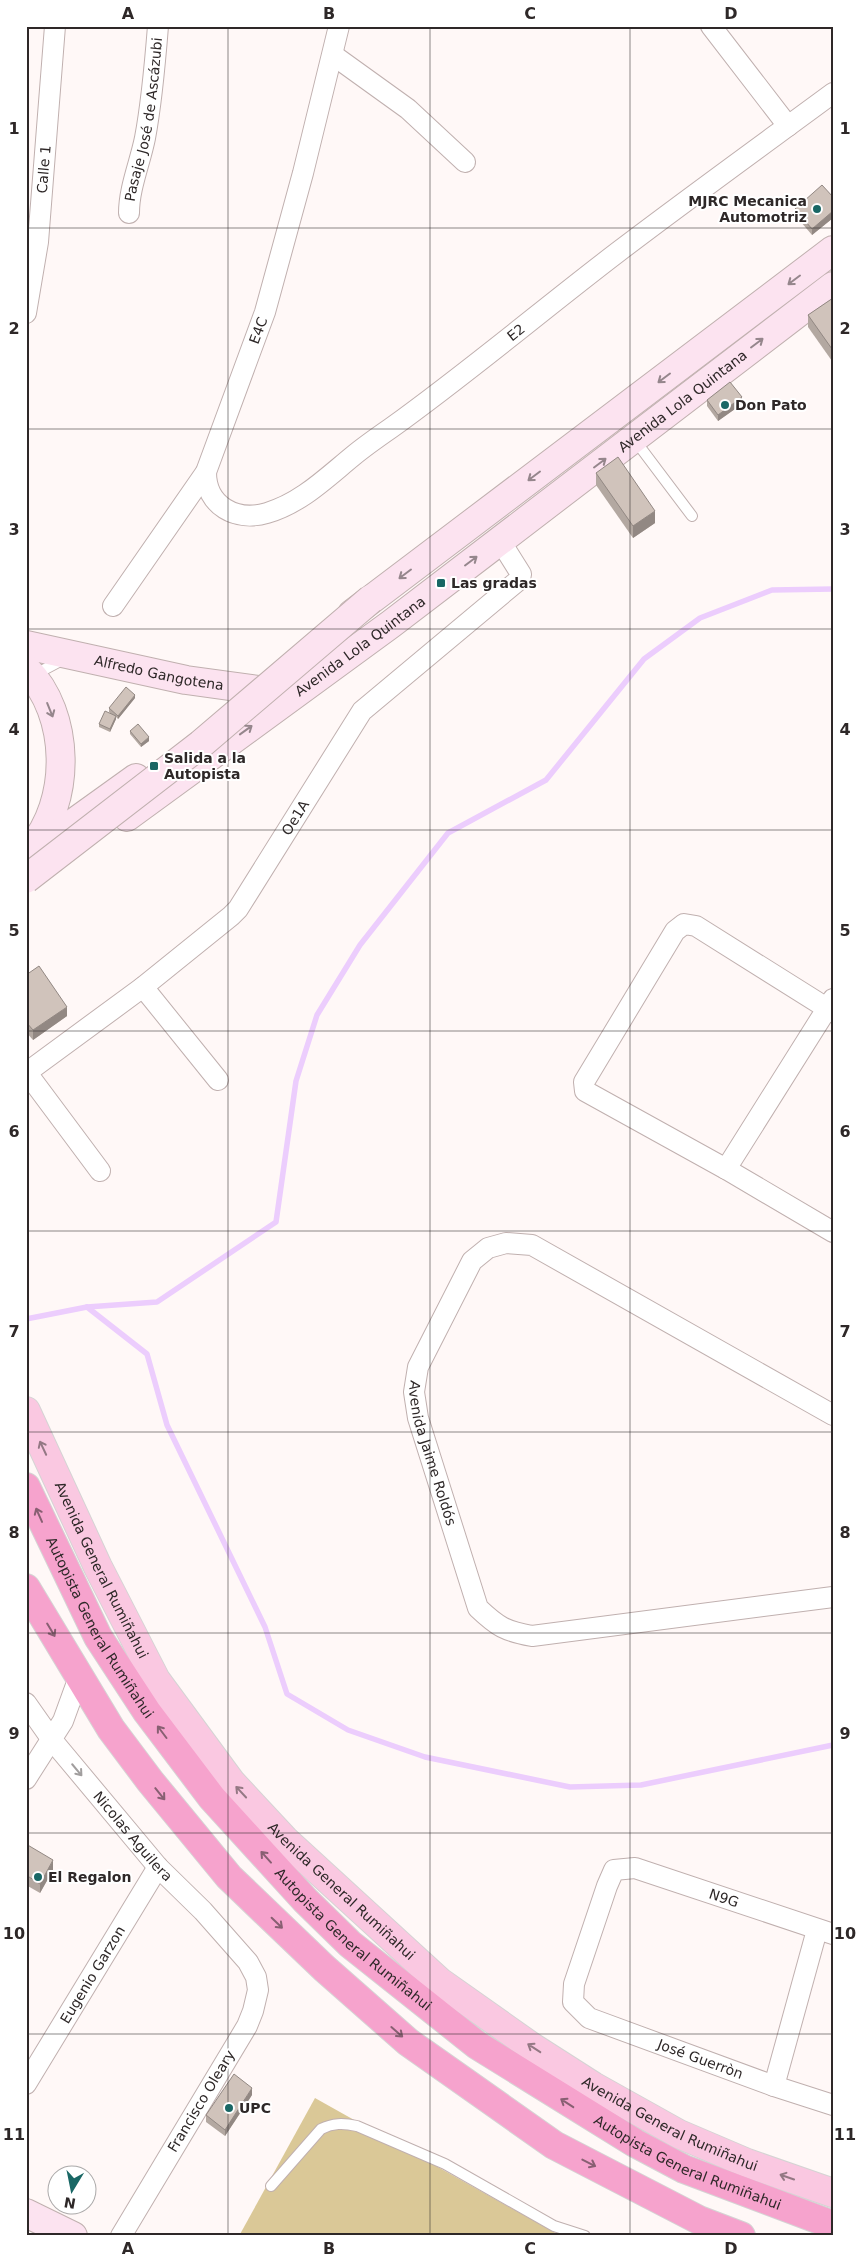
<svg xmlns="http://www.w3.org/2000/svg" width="859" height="2262" viewBox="0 0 859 2262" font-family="'DejaVu Sans',sans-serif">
<rect width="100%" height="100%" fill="#fff8f7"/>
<polygon fill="#dac897" points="315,2098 561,2236 239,2236"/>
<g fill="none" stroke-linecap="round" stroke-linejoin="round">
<g stroke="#eccdfd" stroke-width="5.5">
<polyline points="87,1307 147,1354 167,1425 265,1627 287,1694 348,1730 425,1757 570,1787 641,1785 833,1745"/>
<polyline points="26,1319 87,1307 157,1302 276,1222 296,1081 317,1015 360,945 448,833 546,780 644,659 700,618 772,590 833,589"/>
</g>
<g stroke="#c0b0af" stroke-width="12">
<g id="lane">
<polyline points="634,439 692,516"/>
<polyline points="32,676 64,659"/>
<path d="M 271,2186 L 321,2129 C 333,2123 343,2123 357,2126 L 445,2164 L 554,2226 L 585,2236"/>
</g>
</g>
<g stroke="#c0b0af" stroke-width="22">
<g id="street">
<polyline points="711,26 788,126"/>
<polyline points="333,55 408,109 465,162"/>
<path id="s1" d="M 129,213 C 129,188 140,163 145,138 C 152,101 155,64 158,26"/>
<path id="s2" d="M 26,313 L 38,242 L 55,26"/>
<path id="s3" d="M 206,472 C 206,506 236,522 267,513 C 301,503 326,478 353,456 C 365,446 378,437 391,428 C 469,372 542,310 618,252 C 689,198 761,146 833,93"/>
<path id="s4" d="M 113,606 L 206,472 L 265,312 L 303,173 L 339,26"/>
<polyline points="143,987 218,1080"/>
<polyline points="833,1012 696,926 684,924 675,931 584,1082 585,1091 726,1169 833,1232"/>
<path id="s5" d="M 26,1073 L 143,987 L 231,916 L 238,909 L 362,711 L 520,579 L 521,574 L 499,539"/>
<polyline points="27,1073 100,1171"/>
<polyline points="726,1169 833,999"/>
<path id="s6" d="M 833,1415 L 532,1245 L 506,1243 L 488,1248 L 472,1261 L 418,1367 L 414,1392 L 418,1418 L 478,1608 C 498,1627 505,1631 532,1636 L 833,1597"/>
<path id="s7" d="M 26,1703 L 52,1740 L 158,1867 L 203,1911 L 248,1962 L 256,1977 L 258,1990 L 253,2011 L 247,2026 L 121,2236"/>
<polyline points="26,1779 63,1721 79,1677"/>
<path id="s8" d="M 833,1934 L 635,1868 L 614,1870 L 607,1886 L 574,1984 L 573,2002 L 589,2018 L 774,2086 L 833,2105"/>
<path id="s9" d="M 26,2084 L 158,1867"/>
<polyline points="774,2086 817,1930"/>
</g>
</g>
<g stroke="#c0b0af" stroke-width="30">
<g id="secondary">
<polyline points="352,614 833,250"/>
<path id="s10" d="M 26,645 L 186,680 L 280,693"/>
<path d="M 26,669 C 71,714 72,802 30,849"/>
<path id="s11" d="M 127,817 L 391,624 L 833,286"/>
<polyline points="26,857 136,778"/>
<polyline points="26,2213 73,2236"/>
</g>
</g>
<g stroke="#d5d4d4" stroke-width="30">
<g id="primary">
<path id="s12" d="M 26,1411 L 98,1567 L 156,1680 L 231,1782 L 285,1840 L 440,1982 L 532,2047 L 593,2086 L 679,2134 L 747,2163 L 833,2193"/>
</g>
</g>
<g stroke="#d5d4d4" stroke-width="30">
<g id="highway">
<path id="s13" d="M 26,1487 L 98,1637 L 147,1712 L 212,1798 L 305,1900 L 350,1944 L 477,2045 L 635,2143 L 684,2169 L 833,2225"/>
<polyline points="26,1588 111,1729 150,1781 229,1877 324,1968 408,2042 554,2145 699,2220 741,2236"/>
</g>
</g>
<use href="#lane" stroke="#fff" stroke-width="10"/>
<use href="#street" stroke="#fff" stroke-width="20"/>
<use href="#secondary" stroke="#fce3f0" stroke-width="28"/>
<use href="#primary" stroke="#fac8e1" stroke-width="28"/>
<use href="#highway" stroke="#f6a3cd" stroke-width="28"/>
<g stroke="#c0b0af" stroke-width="30" stroke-linecap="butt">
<polyline id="secondary-bridge" points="26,879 201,744 371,599"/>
</g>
<use href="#secondary-bridge" stroke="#fce3f0" stroke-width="28"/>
</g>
<g fill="#b3a8a1">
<polygon points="833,197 833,218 812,235 795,215 795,209"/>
<polygon points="833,298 833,360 832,361 808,327 808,315"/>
<polygon points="707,400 742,404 718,421 707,406"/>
<polygon points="596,473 655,523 633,538 596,485"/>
<polygon points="135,698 118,719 116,717 116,719 110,732 99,727 99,724 112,715 109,712 109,708"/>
<polygon points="130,731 149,741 141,747 130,734"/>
<polygon points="26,975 67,1016 33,1040 26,1032"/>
<polygon points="26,1844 53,1870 40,1893 26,1885"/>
<polygon points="252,2095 225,2136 206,2122 206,2115"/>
</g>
<g fill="#928883">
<polygon points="833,211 833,218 812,235 812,229"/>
<polygon points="833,348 833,360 832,361 832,349"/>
<polygon points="742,397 742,404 718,421 718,415"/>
<polygon points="655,511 655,523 633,538 633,526"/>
<polygon points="135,695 135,698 118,719 118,716"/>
<polygon points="116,716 116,719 110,732 110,729"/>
<polygon points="149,737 149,741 141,747 141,744"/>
<polygon points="67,1007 67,1016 33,1040 33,1030"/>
<polygon points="53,1860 53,1870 40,1893 40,1884"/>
<polygon points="252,2088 252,2095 225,2136 225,2130"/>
</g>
<g fill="#d0c3bb" stroke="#928883">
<polygon points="822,185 833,197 833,211 812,229 795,209"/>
<polygon points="833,298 833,348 832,349 808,315"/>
<polygon points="730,382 742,397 718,415 707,400"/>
<polygon points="618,457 655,511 633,526 596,473"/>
<polygon points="126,687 135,695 118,716 109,708"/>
<polygon points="105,711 116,716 110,729 99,724"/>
<polygon points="138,724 149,737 141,744 130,731"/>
<polygon points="39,966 67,1007 33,1030 26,1022 26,988 28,987 26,984 26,975"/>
<polygon points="26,1844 53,1860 40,1884 26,1875"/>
<polygon points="234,2074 252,2088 225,2130 206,2115"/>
</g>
<defs><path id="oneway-shaft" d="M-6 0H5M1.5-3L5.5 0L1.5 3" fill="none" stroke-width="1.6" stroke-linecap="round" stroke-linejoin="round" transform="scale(1.25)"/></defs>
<g stroke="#95868c">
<use href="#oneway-shaft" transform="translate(794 280) rotate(143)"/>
<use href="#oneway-shaft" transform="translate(757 343) rotate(-37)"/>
<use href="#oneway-shaft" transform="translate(664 378) rotate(143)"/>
<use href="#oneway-shaft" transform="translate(600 463) rotate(-37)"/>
<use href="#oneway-shaft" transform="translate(534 476) rotate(143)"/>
<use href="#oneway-shaft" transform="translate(471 561) rotate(-37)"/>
<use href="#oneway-shaft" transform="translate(405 574) rotate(143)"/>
<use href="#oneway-shaft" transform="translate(50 710) rotate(68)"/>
<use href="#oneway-shaft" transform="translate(246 730) rotate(-36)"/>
</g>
<g stroke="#947884">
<use href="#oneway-shaft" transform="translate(43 1448) rotate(-115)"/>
<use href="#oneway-shaft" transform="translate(241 1792) rotate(-133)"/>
<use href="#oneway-shaft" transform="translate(534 2048) rotate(-147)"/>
<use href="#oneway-shaft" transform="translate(787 2177) rotate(-161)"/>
</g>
<g stroke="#885f72">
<use href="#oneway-shaft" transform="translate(39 1515) rotate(-114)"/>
<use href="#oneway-shaft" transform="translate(51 1630) rotate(59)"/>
<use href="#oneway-shaft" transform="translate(162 1732) rotate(-127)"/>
<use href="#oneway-shaft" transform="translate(160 1794) rotate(51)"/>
<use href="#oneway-shaft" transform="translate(266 1857) rotate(-132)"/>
<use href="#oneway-shaft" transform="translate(277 1923) rotate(44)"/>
<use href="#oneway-shaft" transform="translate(397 2032) rotate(41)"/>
<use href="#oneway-shaft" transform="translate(567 2103) rotate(-147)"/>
<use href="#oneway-shaft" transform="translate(589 2163) rotate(27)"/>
</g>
<use stroke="#a19e9e" href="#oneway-shaft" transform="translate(77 1770) rotate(50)"/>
<path fill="none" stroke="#2e2828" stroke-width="1" stroke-opacity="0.55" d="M 228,26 L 228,2236M 430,26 L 430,2236M 630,26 L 630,2236M 26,228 L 833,228M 26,429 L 833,429M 26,629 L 833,629M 26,830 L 833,830M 26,1031 L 833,1031M 26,1231 L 833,1231M 26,1432 L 833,1432M 26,1633 L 833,1633M 26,1833 L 833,1833M 26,2034 L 833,2034"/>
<g fill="#196765" stroke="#fff" stroke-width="2">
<circle cx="817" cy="209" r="5"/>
<circle cx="725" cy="405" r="5"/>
<rect x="436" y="578" width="10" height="10" rx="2.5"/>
<rect x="149" y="761" width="10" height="10" rx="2.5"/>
<circle cx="38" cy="1877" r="5"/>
<circle cx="229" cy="2108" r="5"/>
</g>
<g text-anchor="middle" stroke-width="4" stroke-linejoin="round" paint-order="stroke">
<g font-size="14" fill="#2e2828" stroke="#fff">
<text dy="5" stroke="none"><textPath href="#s1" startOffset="95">Pasaje José de Ascázubi</textPath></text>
<text dy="5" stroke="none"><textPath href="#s2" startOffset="145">Calle 1</textPath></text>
<text dy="5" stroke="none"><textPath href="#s4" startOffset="314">E4C</textPath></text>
<text dy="5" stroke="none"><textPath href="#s3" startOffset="395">E2</textPath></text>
<text dy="5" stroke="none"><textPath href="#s11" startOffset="694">Avenida Lola Quintana</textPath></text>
<text dy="5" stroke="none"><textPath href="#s11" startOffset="289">Avenida Lola Quintana</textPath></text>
<text dy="5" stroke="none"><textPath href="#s10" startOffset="136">Alfredo Gangotena</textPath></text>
<text dy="5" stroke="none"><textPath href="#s5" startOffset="376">Oe1A</textPath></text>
<text dy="5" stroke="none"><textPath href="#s6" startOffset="619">Avenida Jaime Roldós</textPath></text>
<text dy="5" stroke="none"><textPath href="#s12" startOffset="176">Avenida General Rumiñahui</textPath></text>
<text dy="5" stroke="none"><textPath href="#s13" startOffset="159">Autopista General Rumiñahui</textPath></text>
<text dy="5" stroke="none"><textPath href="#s7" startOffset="171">Nicolas Aguilera</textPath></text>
<text dy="5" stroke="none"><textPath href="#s12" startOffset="581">Avenida General Rumiñahui</textPath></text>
<text transform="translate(724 1898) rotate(19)" y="5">N9G</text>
<text dy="5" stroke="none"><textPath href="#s13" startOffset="564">Autopista General Rumiñahui</textPath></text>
<text dy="5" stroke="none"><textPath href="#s9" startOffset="128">Eugenio Garzon</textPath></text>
<text dy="5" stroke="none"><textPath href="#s8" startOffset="510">José Guerròn</textPath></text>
<text transform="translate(201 2101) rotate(-59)" y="5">Francisco Oleary</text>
<text dy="5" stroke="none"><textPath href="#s12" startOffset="986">Avenida General Rumiñahui</textPath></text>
<text dy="5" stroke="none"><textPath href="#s13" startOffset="969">Autopista General Rumiñahui</textPath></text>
</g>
<g font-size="14" font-weight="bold" fill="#2e2828" stroke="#fff" text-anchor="start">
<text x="807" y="206" text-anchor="end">MJRC Mecanica<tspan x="807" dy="16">Automotriz</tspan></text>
<text x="735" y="410">Don Pato</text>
<text x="451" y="588">Las gradas</text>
<text x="164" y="763">Salida a la<tspan x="164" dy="16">Autopista</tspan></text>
<text x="48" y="1882">El Regalon</text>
<text x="239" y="2113">UPC</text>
</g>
</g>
<rect width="859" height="2262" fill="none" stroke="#ffffff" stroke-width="55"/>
<g transform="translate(72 2190) rotate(190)"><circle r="24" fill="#ffffff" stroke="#aba9a9"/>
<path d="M0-4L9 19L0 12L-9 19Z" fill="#196765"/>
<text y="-8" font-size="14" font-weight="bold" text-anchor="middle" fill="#2e2828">N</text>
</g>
<rect x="28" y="28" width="804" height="2206" fill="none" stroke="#2e2828" stroke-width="2"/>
<g font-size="16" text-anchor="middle" font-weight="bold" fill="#2e2828">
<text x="128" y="19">A</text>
<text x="329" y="19">B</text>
<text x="530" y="19">C</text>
<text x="731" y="19">D</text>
<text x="14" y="134">1</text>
<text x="845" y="134">1</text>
<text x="14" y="334">2</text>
<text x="845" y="334">2</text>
<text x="14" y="535">3</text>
<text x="845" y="535">3</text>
<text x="14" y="735">4</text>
<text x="845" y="735">4</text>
<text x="14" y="936">5</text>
<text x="845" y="936">5</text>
<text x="14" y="1137">6</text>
<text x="845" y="1137">6</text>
<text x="14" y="1337">7</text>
<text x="845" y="1337">7</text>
<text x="14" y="1538">8</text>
<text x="845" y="1538">8</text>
<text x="14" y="1739">9</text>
<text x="845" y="1739">9</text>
<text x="14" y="1939">10</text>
<text x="845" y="1939">10</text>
<text x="14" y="2140">11</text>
<text x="845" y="2140">11</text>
<text x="128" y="2254">A</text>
<text x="329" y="2254">B</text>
<text x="530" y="2254">C</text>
<text x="731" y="2254">D</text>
</g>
</svg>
